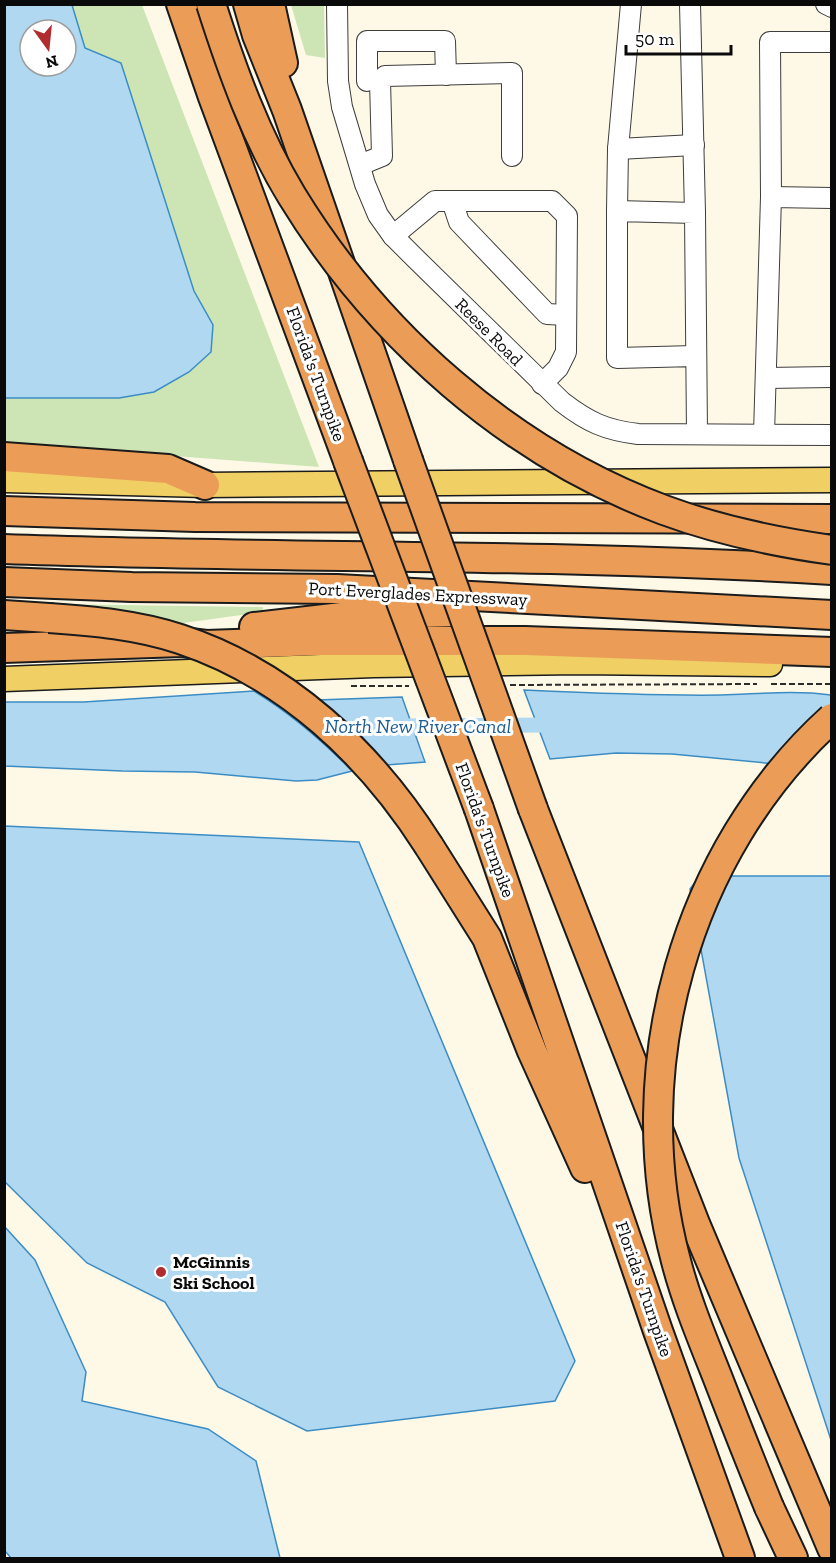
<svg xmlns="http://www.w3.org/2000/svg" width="836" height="1563" viewBox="0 0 836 1563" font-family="'Zilla Slab',serif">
<rect width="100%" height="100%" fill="#fef9e7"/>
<g fill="#cde5b5">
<polygon points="72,5 142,5 319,467 5,443 4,398 119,398 154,392 213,325 194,291 84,48"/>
<polygon points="291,5 324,5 325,58 306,55"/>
<polygon points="53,604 263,607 263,612 176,624 117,610"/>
</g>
<g fill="#b0d8f1" stroke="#3c8cc4" stroke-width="1.5" fill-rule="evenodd">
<path d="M 4,5 L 72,5 L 85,48 L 121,63 L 194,291 L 213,325 L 211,352 L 189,372 L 154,392 L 119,398 L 5,398 ZM 30,30 L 66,30 L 66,66 L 30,66 Z"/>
<path d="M 524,690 C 590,693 656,696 721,695 C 759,694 794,690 831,695 L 831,707 L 776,764 L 672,754 L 616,753 L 550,759 Z"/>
<path d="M 254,691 C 290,713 322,740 352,771 L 317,780 L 296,781 L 195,772 L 122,771 L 5,766 L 5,702 L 84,702 Z"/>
<polygon points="402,697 425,762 386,765 350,728 318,700"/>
<polygon points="4,826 359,842 575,1361 555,1401 307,1431 218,1387 165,1302 87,1263 5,1182"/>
<polygon points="700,876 831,876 831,1440 739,1158 690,889"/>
<polygon points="4,1226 35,1260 86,1372 82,1401 208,1429 256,1461 280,1558 11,1558 5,1551"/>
</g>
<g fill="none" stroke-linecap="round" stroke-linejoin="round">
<polyline stroke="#b0d8f1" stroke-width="15" points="394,726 556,725"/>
<g stroke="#3d3d3d" stroke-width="22">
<g id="minor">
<path d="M 337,4 L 338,81 L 342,107 L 365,184 L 378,215 L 393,236 L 417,260 L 562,402 C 588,422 605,430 638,434 L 832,435"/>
<polyline points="690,4 695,213"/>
<polyline points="826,4 832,7"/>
<polyline points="367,81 367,41 445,41 446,75"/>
<polyline points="618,149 694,145"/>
<polyline points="360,165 382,156 380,81 385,76 512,73 512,156"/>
<polyline points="771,197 770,42 832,42"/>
<polyline points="452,201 459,222 547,314 566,315"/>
<polyline points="617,211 618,149 631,4"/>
<polyline points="393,236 435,201 552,201 567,216 566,352 558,368 542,384"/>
<polyline points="695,356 617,358 617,211 695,213 697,434"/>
<polyline points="766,378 832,377"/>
<polyline points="764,434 771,197 832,198"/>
</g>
</g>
<g stroke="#1b1b1b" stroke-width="27">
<g id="major">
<polyline points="4,480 205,485 832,480"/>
<polyline points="4,679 374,665 578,662 770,664"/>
</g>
</g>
<g stroke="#1b1b1b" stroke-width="32">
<g id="highway">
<polyline points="181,4 213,97 348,461"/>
<polyline points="248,4 257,35 287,110 408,460"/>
<polyline points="270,4 283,63"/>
<polyline points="4,457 168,469 205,485"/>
<polyline points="4,511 195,517 832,519"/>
<path d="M 4,549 C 280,559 556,553 832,570"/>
<polyline points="4,582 132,587 337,589 832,615"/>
<polyline points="4,615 49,618"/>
<polyline points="254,627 368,614 462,612"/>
<polyline points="4,648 182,642 206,645 317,641 525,641 832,652"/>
<polyline points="479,809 658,1331 740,1558"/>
<polyline points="533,809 696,1226 832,1548"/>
<polyline points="429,846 487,938 532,1051 585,1168"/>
<polyline points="769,1507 793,1558"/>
</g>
</g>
<g stroke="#2c2c2c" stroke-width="2" stroke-dasharray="6 3" stroke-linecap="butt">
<polyline points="771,684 832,684"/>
<polyline points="510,685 757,684"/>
<polyline points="351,686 409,686"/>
</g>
<use href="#minor" stroke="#fff" stroke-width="20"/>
<use href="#major" stroke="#f0d065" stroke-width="24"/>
<use href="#highway" stroke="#eb9d58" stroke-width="28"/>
<g stroke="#1b1b1b" stroke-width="32" stroke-linecap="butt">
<g id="highway-bridge">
<path d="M 211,4 C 232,70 256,137 292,196 C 377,335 510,453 664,510 C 718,530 775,542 832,550"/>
<polyline points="408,460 533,809"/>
<polyline points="348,461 479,809"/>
<path d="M 49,618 C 93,621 138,625 180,639 C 286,674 370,753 429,846"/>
<path d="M 769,1507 C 751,1463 734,1420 717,1376 C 702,1338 686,1300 676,1261 C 625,1070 684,852 832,718"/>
</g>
</g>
<use href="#highway-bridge" stroke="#eb9d58" stroke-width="28"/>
</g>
<circle fill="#af2c31" stroke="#fff" stroke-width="2" cx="161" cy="1272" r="6"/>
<g text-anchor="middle" stroke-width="6" stroke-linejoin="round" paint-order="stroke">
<g font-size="18" fill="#0a0a0a" stroke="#fff">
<text transform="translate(489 332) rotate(45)" y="6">Reese Road</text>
<text transform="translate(316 374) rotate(70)" y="6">Florida's Turnpike</text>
<text transform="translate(418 594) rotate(3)" y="6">Port Everglades Expressway</text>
<text transform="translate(485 830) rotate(70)" y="6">Florida's Turnpike</text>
<text transform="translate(644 1289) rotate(71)" y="6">Florida's Turnpike</text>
</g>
<g font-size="18" font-weight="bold" fill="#0a0a0a" stroke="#fff" text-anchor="start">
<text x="173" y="1268">McGinnis<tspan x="173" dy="21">Ski School</tspan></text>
</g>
<g font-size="20" font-style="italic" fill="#1d5d92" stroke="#fff">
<text x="418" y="733">North New River Canal</text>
</g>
</g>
<rect width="836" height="1563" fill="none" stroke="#0a0a0a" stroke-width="12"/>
<g transform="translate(48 48) rotate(165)"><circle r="28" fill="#ffffff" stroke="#9d9d9d" stroke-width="1.5"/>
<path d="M0-4.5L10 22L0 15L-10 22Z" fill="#af2c31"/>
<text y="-9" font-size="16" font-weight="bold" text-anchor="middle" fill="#0a0a0a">N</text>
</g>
<path d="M626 45v9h105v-9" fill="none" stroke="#0a0a0a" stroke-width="3"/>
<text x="635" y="45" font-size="18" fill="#0a0a0a" stroke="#ffffff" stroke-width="4.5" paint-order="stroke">50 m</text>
</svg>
